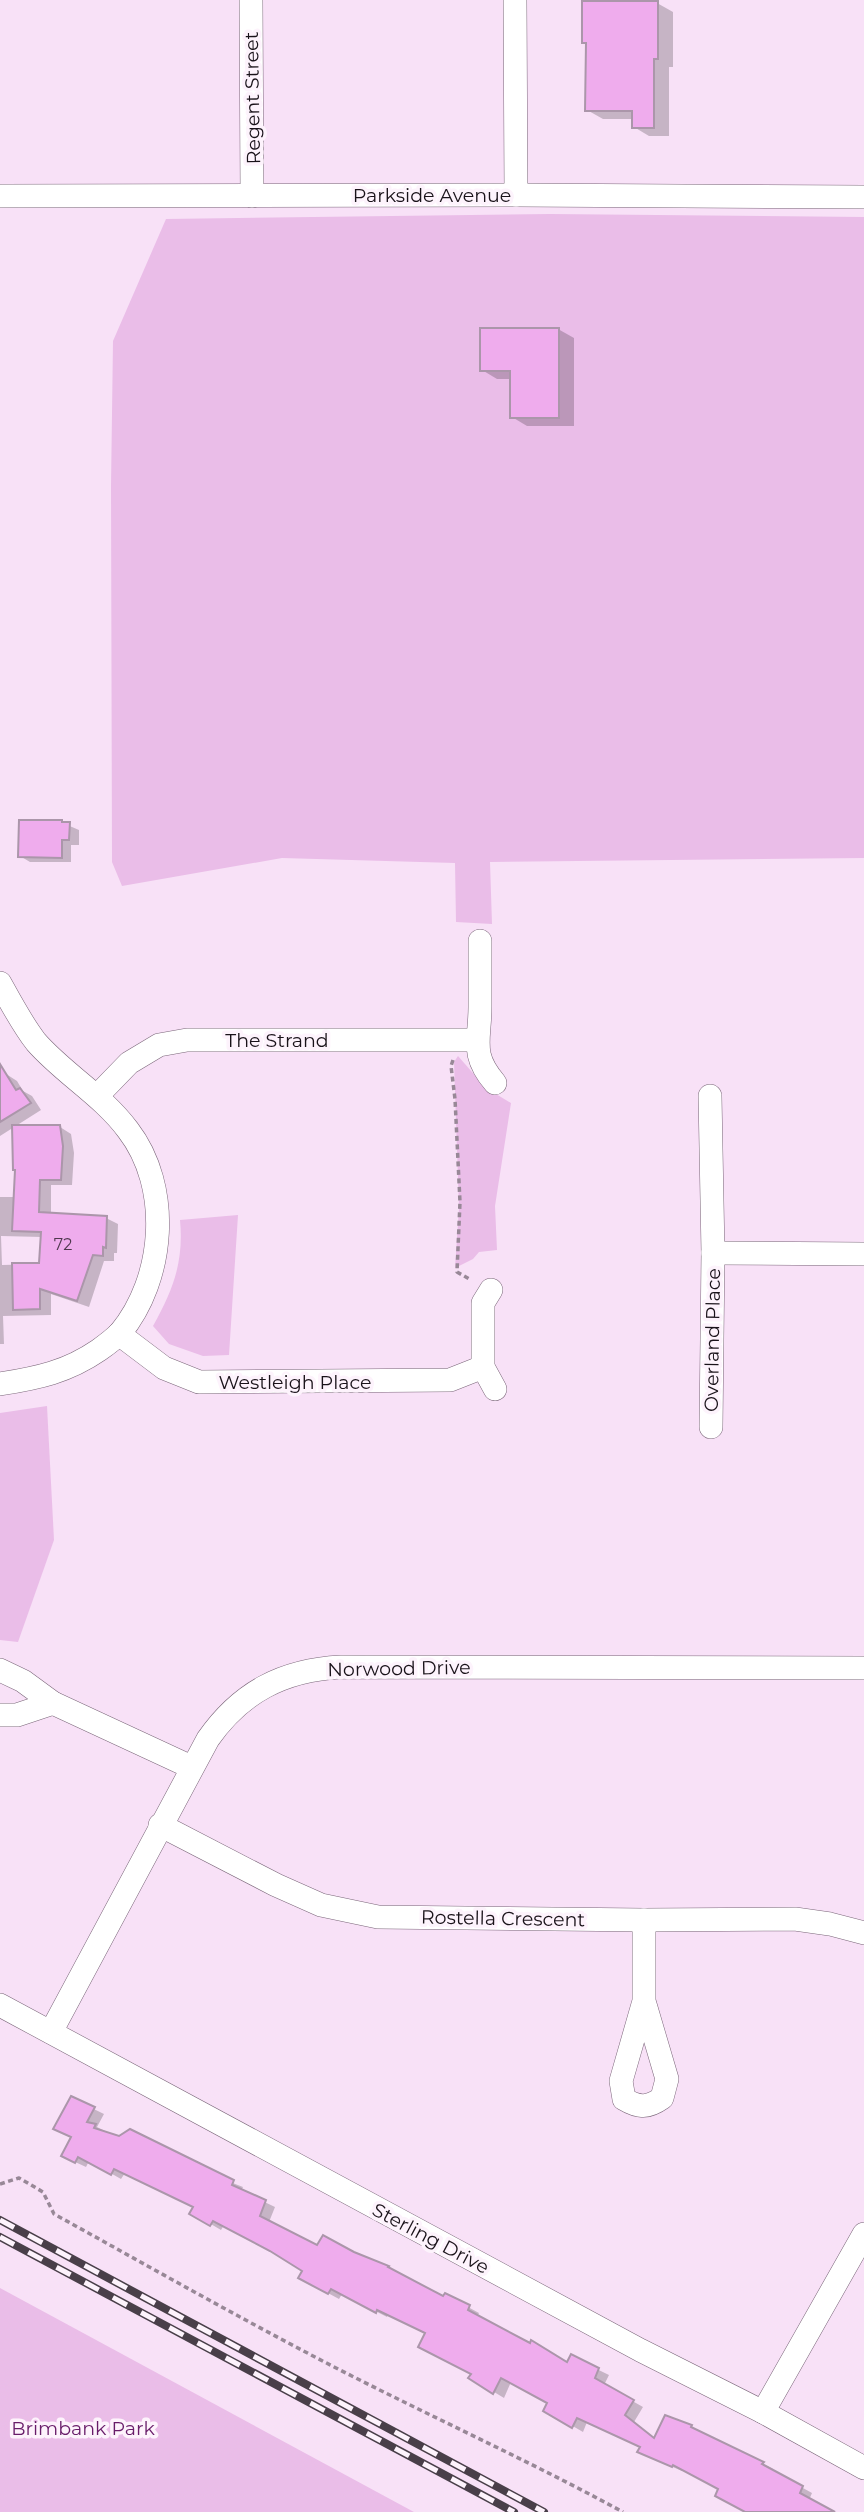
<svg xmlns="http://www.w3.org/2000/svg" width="864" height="2512" viewBox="0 0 864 2512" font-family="Montserrat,sans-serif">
<rect width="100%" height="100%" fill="#f8e1f7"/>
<g fill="#eabde8">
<polygon points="550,214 864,217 864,858 490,862 492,924 456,922 455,863 282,858 122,886 112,862 111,486 113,341 166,219"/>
<polygon points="458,1056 486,1088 511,1103 495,1206 497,1250 479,1252 473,1259 455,1268 459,1208 454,1062"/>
<path d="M 238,1215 L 229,1355 L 203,1356 L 169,1344 L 153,1326 C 173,1290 184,1262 180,1220 Z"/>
<polygon points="47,1406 54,1540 18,1642 0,1640 0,1413"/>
<polygon points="0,2288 414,2512 0,2512"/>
</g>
<g fill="#0003" fill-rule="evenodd">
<polygon points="657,3 673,12 673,67 669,67 669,136 649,136 634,127 634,119 603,119 587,110 588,44 584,42"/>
<polygon points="558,329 574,338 574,426 527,426 512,417 512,379 497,379 482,370"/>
<polygon points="65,824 79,830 79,845 71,845 71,862 30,862 20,856"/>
<polygon points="0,1067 3,1072 17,1081 23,1091 32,1096 41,1110 0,1136"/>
<path d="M 14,1127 L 60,1127 L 71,1134 L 74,1153 L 72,1185 L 51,1185 L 51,1214 L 106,1218 L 118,1224 L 117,1253 L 114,1253 L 114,1261 L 104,1261 L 89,1307 L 51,1294 L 51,1315 L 3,1316 L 4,1344 L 0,1344 L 0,1197 L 14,1197 ZM 1,1236 L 42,1237 L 41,1264 L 2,1265 Z"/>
<polygon points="71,2098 104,2114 97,2127 105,2131 104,2133 243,2187 241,2191 275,2207 269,2222 318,2247 444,2298 446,2295 479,2313 477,2317 568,2364 572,2357 609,2375 604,2385 643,2407 634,2422 655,2439 666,2417 691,2427 701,2433 773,2469 772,2471 812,2493 809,2500 831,2512 748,2512 720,2489 683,2469 682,2471 650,2457 641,2447 587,2422 583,2432 545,2410 549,2402 511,2382 504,2398 471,2378 473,2374 427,2333 388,2314 387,2317 342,2294 339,2299 300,2278 304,2271 276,2253 224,2225 221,2230 192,2213 195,2207 125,2173 121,2179 89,2161 86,2167 73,2161"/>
</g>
<g fill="#efaced" stroke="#ab96aa" stroke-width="2">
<polygon points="582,1 658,1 658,59 654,59 654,128 632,128 632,111 585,111 586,43 582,43"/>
<polygon points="480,328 559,328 559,418 510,418 510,371 480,371"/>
<polygon points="19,820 62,820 62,822 70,822 69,840 62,840 62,858 18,857"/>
<polygon points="0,1064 16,1090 20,1088 31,1103 0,1122"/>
<polygon points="12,1125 60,1125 63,1146 61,1180 40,1180 39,1212 107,1216 106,1248 103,1247 103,1256 93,1255 77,1301 40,1289 40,1309 13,1310 12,1263 39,1263 41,1232 12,1231 15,1170 13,1170"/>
<polygon points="71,2096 95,2107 87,2122 96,2124 94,2128 119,2136 130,2129 234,2180 232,2185 266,2200 260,2216 317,2245 323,2235 354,2252 389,2266 388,2267 443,2296 445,2293 470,2305 468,2310 530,2343 531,2340 567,2362 571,2354 599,2368 595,2378 634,2400 625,2415 654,2438 665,2415 692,2425 691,2427 764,2462 762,2464 803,2486 800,2493 835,2512 745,2512 715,2496 718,2489 673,2465 672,2467 637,2452 640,2447 577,2418 572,2428 543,2411 547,2403 501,2378 493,2394 468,2378 471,2374 418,2347 425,2333 377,2310 376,2313 331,2289 328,2294 298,2278 302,2271 270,2251 213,2221 210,2226 189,2214 193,2207 114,2169 111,2175 78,2157 75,2163 61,2156 71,2137 53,2129"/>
</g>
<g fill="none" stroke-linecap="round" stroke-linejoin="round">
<g stroke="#7a6679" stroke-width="24">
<g id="minor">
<polyline points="251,0 252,196"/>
<polyline points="515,0 516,195"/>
<polyline points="0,196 516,195 864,197"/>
<path d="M 480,941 C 480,963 480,985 480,1007 C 480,1040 470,1054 495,1083"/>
<path d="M 0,983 C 11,1003 22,1024 36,1042 C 64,1074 102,1095 128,1130 C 172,1187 165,1279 120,1333 C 114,1339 106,1345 99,1350 C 67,1372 38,1378 0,1384"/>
<polyline points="97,1096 129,1063 159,1045 187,1040 476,1040"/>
<polyline points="710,1096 713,1253 711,1427"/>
<polyline points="713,1253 864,1254"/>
<polyline points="491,1290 483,1303 483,1367 495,1389"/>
<polyline points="119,1334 164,1368 199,1382 450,1380 483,1367"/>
<polyline points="0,1670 23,1681 53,1703 191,1767"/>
<polyline points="0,1715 17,1715 53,1703"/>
<polyline points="160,1825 276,1885 321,1905 378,1917 644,1920 795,1919 830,1924 864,1933"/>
<path d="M 644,2001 L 667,2079 L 662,2098 C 648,2108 639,2108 624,2099 L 621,2081 L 644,2001 L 644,1920"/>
<polyline points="0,2005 640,2350 763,2412 864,2468"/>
<path d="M 51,2032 L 208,1739 C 241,1692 283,1670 341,1667 L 864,1668"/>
<polyline points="763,2412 864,2234"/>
</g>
</g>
<g stroke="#988897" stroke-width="3.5" stroke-dasharray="5 3.5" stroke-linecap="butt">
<polyline points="453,1060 451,1066 455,1099 460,1202 457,1272 471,1280"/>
<path d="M 0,2184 L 19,2178 L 43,2192 L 54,2214 C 141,2262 227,2311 315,2357 C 416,2410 522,2457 623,2512"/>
</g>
<use href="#minor" stroke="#fff" stroke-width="23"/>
<g stroke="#493f49" stroke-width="8">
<g id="rail">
<polyline points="0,2220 544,2512"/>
<polyline points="0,2237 514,2512"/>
</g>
</g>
<use href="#rail" stroke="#fdf3fc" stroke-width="5" stroke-dasharray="16" stroke-linecap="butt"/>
</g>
<g text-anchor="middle" stroke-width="7" stroke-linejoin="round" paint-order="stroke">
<g font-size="16" fill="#4e384e">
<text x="63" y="1250">72</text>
</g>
<g font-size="19" fill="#191219" stroke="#fdf3fc">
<text transform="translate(252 98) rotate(-91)" y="7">Regent Street</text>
<text x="432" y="202">Parkside Avenue</text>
<text x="277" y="1047">The Strand</text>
<text transform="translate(712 1340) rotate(-89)" y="7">Overland Place</text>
<text x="295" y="1389">Westleigh Place</text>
<text transform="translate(399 1668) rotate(-1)" y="7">Norwood Drive</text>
<text transform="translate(503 1918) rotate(1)" y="7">Rostella Crescent</text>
<text transform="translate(431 2238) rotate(28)" y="7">Sterling Drive</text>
</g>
<g font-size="19" fill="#681c69" stroke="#fdf3fc">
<text x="83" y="2435">Brimbank Park</text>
</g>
</g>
</svg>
